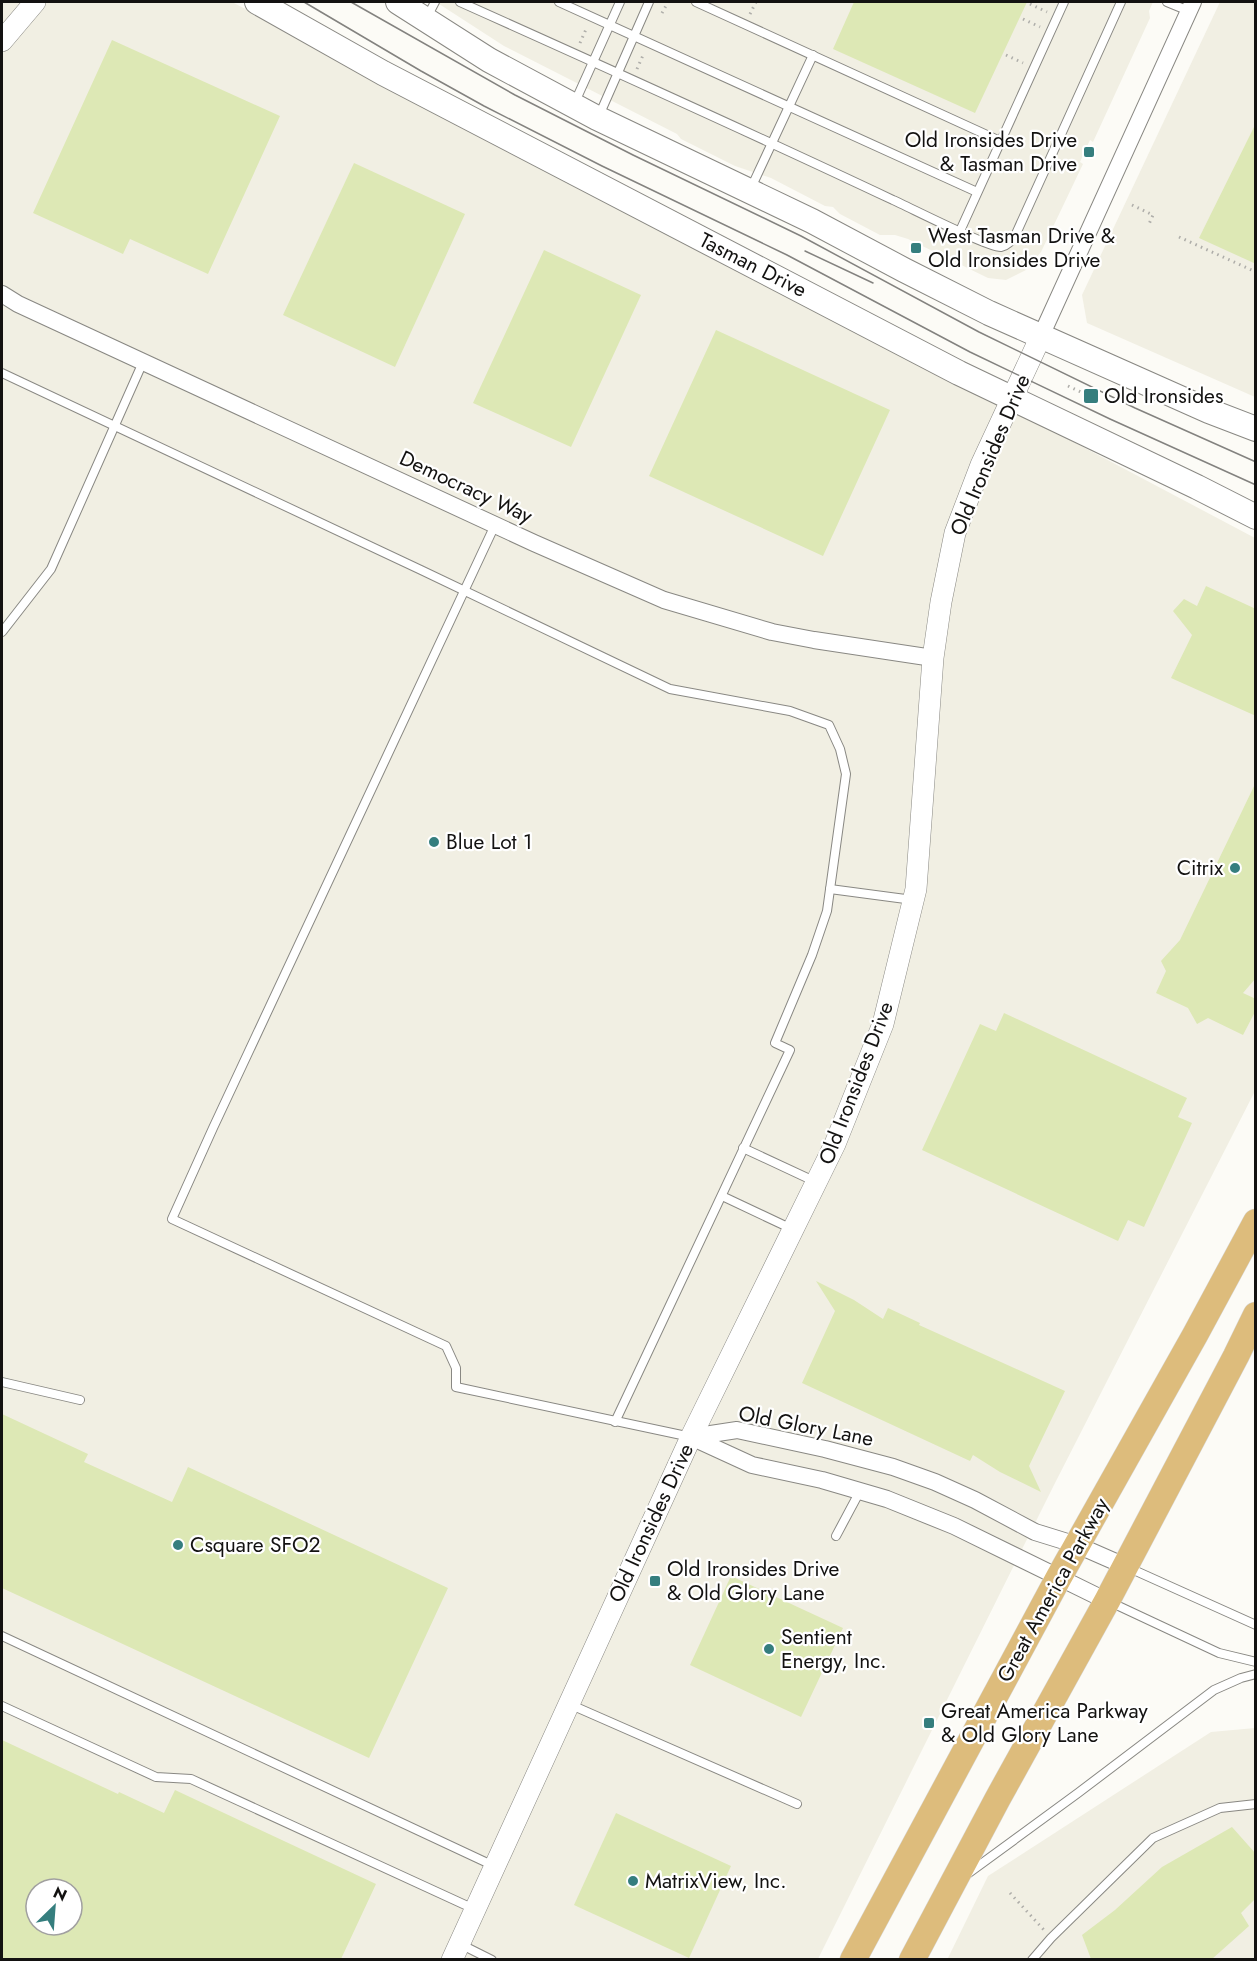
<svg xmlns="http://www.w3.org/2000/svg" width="1257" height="1961" viewBox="0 0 1257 1961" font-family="Jost,sans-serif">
<rect width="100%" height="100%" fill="#fcfbf6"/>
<g fill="#f1efe3" fill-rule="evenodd">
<path d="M 2,2 L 232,2 L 802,298 L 1255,538 L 1255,1091 L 1054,1485 L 818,1959 L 2,1960 ZM 36,1889 L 72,1889 L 72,1925 L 36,1925 Z"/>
<polygon points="436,2 1153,2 1149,11 1150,18 1093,142 1090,140 1080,162 1083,164 1041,252 1026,270 1006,280 988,278 908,239 895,235 880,235 840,214 833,207 825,206 771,178 735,166 681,139 677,134 504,46"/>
<polygon points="1220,2 1255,2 1255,397 1087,323 1082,295"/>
<polygon points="1255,1728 1255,1959 947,1960 988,1876 1211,1732"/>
</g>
<g fill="#dde8b5" fill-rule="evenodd">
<polygon points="854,2 1027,2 975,113 833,49"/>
<polygon points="112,40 280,116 208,274 130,239 123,254 33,213"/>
<polygon points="1256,123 1256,264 1199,238"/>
<polygon points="354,163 465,214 395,367 283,315"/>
<polygon points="544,250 641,295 571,447 473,403"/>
<polygon points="716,330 890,410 823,556 649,476"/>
<polygon points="1206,586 1256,609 1256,716 1171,678 1192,635 1173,611 1184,599 1197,606"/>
<polygon points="1256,782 1256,978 1243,993 1256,999 1256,1010 1243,1035 1208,1018 1197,1024 1188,1008 1156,993 1166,971 1161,961 1180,940"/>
<polygon points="1004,1013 1187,1098 1178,1117 1192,1123 1144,1227 1128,1220 1118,1241 922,1150 980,1024 996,1031"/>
<polygon points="816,1281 854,1300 883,1319 888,1308 920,1323 919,1325 1065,1391 1029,1466 1041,1492 1000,1472 973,1455 970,1461 802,1383 835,1311"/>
<polygon points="2,1414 88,1454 84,1462 172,1502 188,1467 448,1588 369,1758 2,1588"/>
<polygon points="731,1576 843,1628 801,1717 690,1665"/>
<path d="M 2,1740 L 118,1794 L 119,1792 L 164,1813 L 175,1790 L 376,1884 L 341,1959 L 2,1959 ZM 36,1889 L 72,1889 L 72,1925 L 36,1925 Z"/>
<polygon points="616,1813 731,1866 689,1958 574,1905"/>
<polygon points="1232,1827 1256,1854 1256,1898 1241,1913 1249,1926 1212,1959 1091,1959 1082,1935 1115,1910 1162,1867"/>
</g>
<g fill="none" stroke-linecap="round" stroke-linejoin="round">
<g stroke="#898883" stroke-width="10">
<g id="service">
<path d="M 460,2 C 605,67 749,132 893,200 C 909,207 989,248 1001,247 C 1007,246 1011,241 1015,236 L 1121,2"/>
<polyline points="559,2 977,192"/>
<polyline points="696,2 1000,141"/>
<polyline points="1167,2 1189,11"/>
<polyline points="426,19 435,2"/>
<polyline points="575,102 620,2"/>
<polyline points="598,118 649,2"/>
<polyline points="751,188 813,55"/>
<polyline points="960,231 1064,2"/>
<polyline points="2,373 421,570 670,689 790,711 829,725 840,749 846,774 827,911 812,955 775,1043 790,1050 615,1422"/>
<polyline points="495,525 213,1128 172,1219 446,1346 456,1368 456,1387 691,1437"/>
<polyline points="2,632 51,569 143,362"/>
<polyline points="830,889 913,900"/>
<polyline points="743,1148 816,1182"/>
<polyline points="722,1196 792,1229"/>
<polyline points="2,1382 80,1400"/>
<polyline points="836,1536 860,1491"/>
<polyline points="1127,1567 1256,1625"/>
<polyline points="1110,1602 1219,1653 1256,1662"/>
<polyline points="2,1636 494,1866"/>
<polyline points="569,1704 797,1804"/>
<polyline points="2,1706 156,1777 191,1779 474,1909"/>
<polyline points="966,1875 1078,1793 1214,1690 1241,1678 1256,1674"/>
<polyline points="460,1944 492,1960"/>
<polyline points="1032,1960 1051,1938 1153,1838 1220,1808 1256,1804"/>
</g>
</g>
<g stroke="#898883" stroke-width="18">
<g id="minor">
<polyline points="2,294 18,304 534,543 664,600 772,632 814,640 933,658"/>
<polyline points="1041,336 1193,2"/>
<polyline points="691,1437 737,1430 825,1449 893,1467 935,1482 975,1500 1035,1532 1077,1545 1125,1566"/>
<polyline points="691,1437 752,1465 822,1480 887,1499 954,1526 1107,1601"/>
</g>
</g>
<g stroke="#898883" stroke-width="22">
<g id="tertiary">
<polyline points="2,41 35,2"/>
<polyline points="452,1960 691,1437 835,1144 883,1024 916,889 933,658 941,602 955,533 981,465 1041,336"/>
</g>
</g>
<g stroke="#898883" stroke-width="26">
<g id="secondary">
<polyline points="257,2 383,73 959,373 1197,487 1256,517"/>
<polyline points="398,2 489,60 597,118 812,221 904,270 989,313 1209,411 1256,429"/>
</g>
</g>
<g stroke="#d9d9d9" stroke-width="27">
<g id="primary">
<polyline points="853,1960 1059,1577 1195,1335 1256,1222"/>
<polyline points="912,1960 998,1798 1107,1601 1236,1356 1256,1315"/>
</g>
</g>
<g stroke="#aeada9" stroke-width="3" stroke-dasharray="1.5 4.5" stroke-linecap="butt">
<polyline points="1030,4 1047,12"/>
<polyline points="662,13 668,2"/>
<polyline points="750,14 756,2"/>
<polyline points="1023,19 1040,27"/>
<polyline points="580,43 587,27"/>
<polyline points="1006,55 1023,63"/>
<polyline points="637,69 644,53"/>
<polyline points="1132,205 1153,215 1149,224"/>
<polyline points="1179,237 1256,272"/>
<polyline points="1068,386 1083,393"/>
<polyline points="1010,1893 1044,1930"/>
</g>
<use href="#service" stroke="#fff" stroke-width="8"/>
<use href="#minor" stroke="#fff" stroke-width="16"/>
<use href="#tertiary" stroke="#fff" stroke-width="21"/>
<use href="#secondary" stroke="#fff" stroke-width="24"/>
<use href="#primary" stroke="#ddbc7c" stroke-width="26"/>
<g stroke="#83827f" stroke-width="1.5">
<polyline points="304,2 421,71 484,106 602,166 787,255 970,352 1110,419 1256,485"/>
<polyline points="351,2 515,95 633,155 801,236 979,332 1135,408 1256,462"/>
<polyline points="805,251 873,283"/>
</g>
</g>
<g fill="#357e7e" stroke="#fff" stroke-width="2">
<rect x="1083" y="146" width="12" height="12" rx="3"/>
<rect x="910" y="242" width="12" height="12" rx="3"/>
<rect x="1083" y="388" width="16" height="16" rx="3"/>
<circle cx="434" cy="842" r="6"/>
<circle cx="1235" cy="868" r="6"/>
<circle cx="178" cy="1545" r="6"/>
<rect x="649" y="1575" width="12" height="12" rx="3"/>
<circle cx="769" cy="1649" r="6"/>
<rect x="923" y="1717" width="12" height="12" rx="3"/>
<circle cx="633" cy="1881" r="6"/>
</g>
<g text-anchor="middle" stroke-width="4.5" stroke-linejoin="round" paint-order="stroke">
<g font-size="21" fill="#131211" stroke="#fff" text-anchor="start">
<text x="1077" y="147" text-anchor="end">Old Ironsides Drive<tspan x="1077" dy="24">&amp; Tasman Drive</tspan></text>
<text x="928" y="243">West Tasman Drive &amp;<tspan x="928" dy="24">Old Ironsides Drive</tspan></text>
<text x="1104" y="403">Old Ironsides</text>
<text x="446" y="849">Blue Lot 1</text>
<text x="1223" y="875" text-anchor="end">Citrix</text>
<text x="190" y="1552">Csquare SFO2</text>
<text x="667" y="1576">Old Ironsides Drive<tspan x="667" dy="24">&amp; Old Glory Lane</tspan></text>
<text x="781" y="1644">Sentient<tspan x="781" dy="24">Energy, Inc.</tspan></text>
<text x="941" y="1718">Great America Parkway<tspan x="941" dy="24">&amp; Old Glory Lane</tspan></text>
<text x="645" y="1888">MatrixView, Inc.</text>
</g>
<g font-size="21" fill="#131211" stroke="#fff">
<text transform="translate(753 265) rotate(27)" y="7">Tasman Drive</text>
<text transform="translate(990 455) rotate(-67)" y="7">Old Ironsides Drive</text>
<text transform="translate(466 487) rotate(25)" y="7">Democracy Way</text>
<text transform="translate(856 1083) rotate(-69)" y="7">Old Ironsides Drive</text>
<text transform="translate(806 1426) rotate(11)" y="7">Old Glory Lane</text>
<text transform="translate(651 1523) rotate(-65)" y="7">Old Ironsides Drive</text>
<text transform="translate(1053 1590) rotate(-61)" y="7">Great America Parkway</text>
</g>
</g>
<rect width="1257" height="1961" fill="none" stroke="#131211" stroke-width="6"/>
<g transform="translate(54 1907) rotate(25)"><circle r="28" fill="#ffffff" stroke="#a1a0a0" stroke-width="1.5"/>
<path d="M0-4.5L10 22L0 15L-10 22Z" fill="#357e7e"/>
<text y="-9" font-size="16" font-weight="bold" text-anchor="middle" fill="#131211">N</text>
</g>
</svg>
